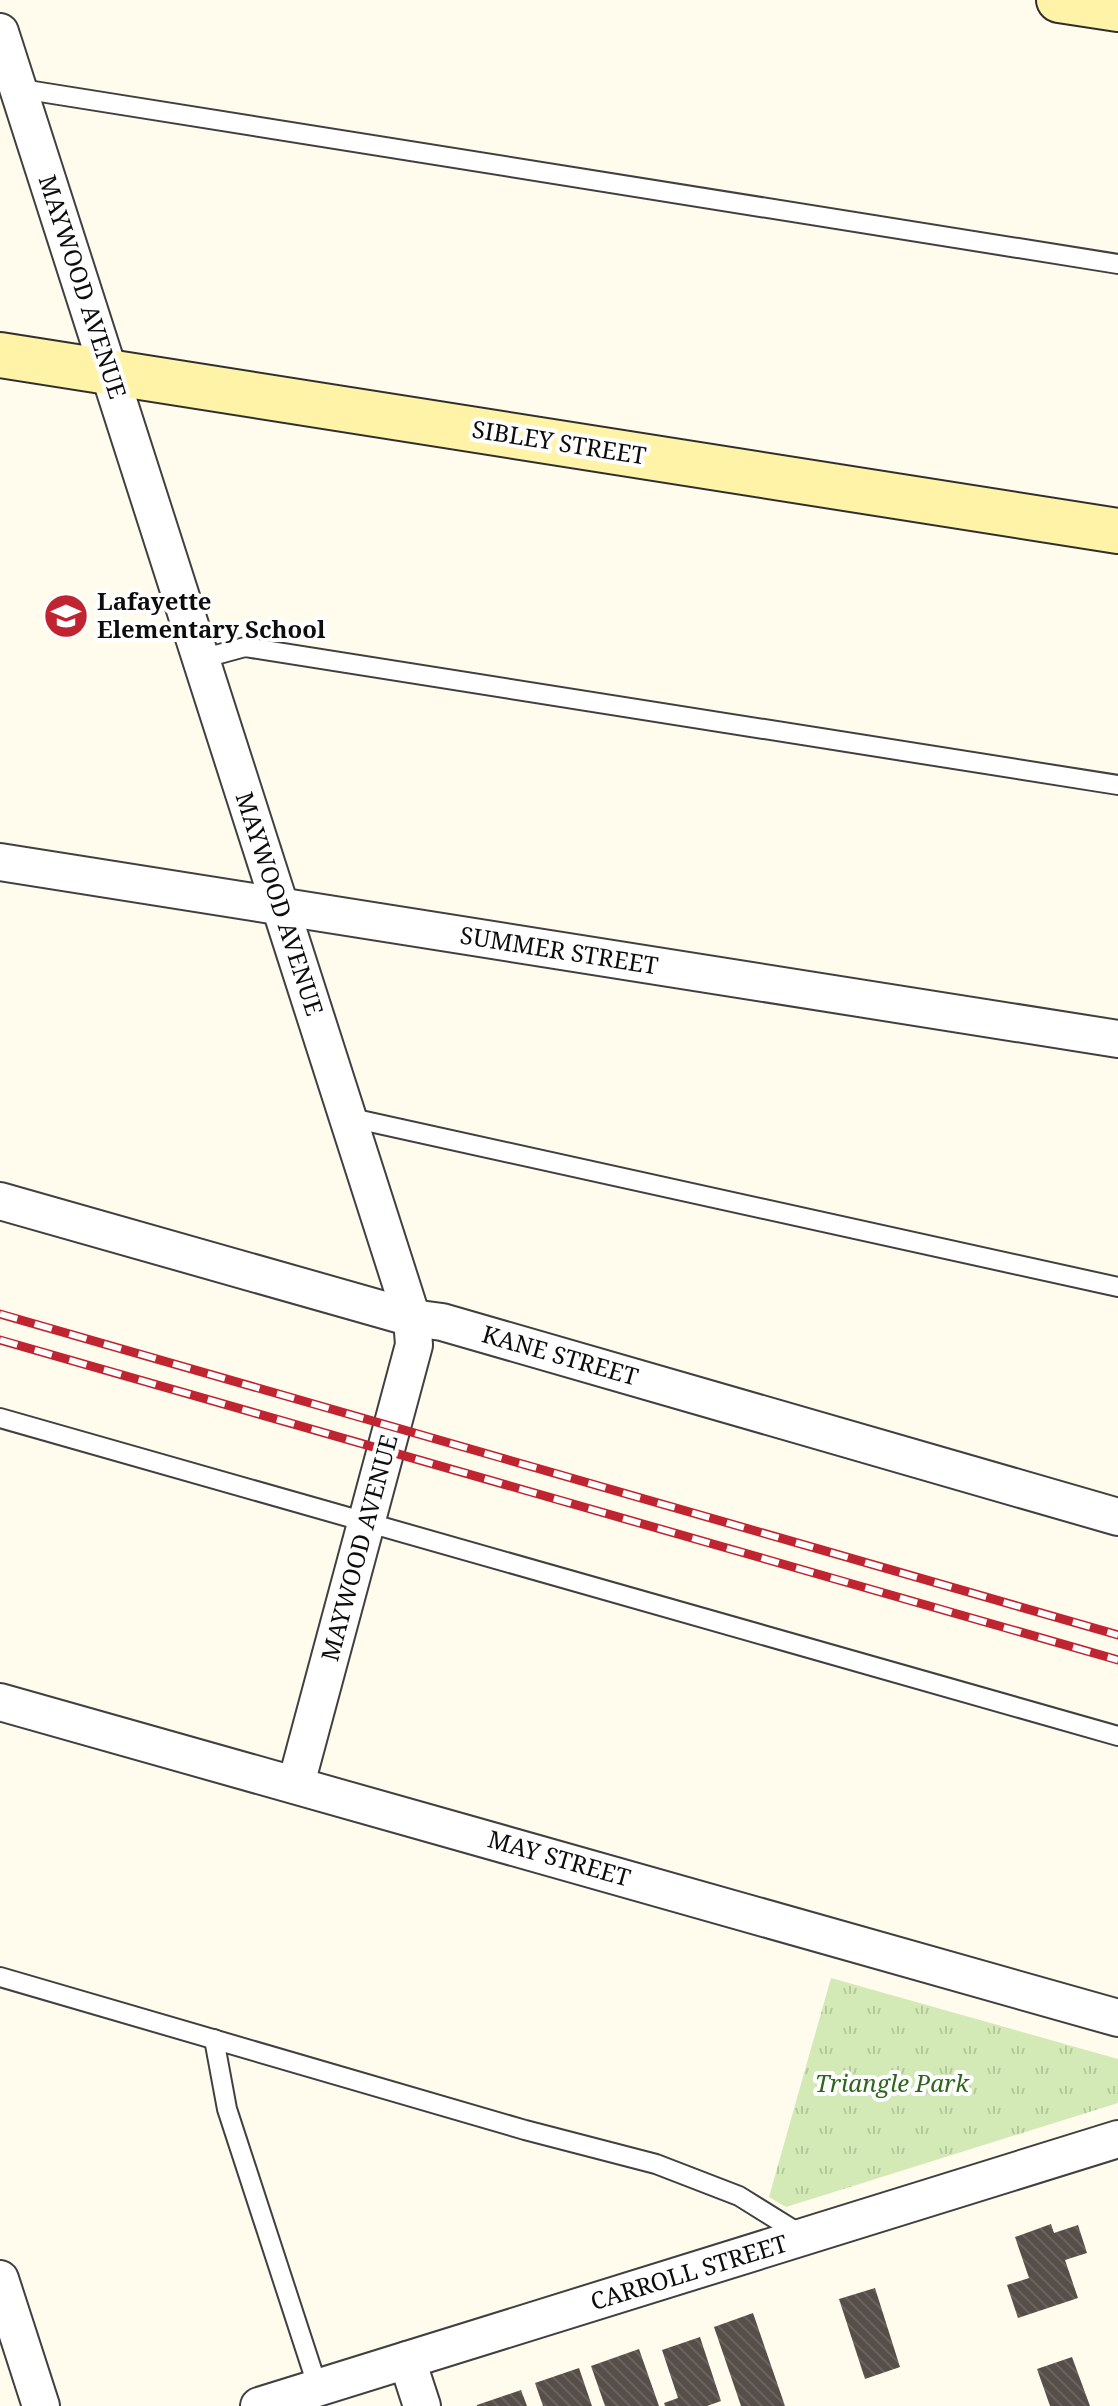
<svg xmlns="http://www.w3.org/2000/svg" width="1118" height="2406" viewBox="0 0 1118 2406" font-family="'Noto Serif',serif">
<defs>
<pattern id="park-tufts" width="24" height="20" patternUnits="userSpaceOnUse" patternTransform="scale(2)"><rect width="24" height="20" fill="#d3eab7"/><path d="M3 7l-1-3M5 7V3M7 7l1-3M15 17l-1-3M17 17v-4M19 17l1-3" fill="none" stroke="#b4c89c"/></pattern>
<pattern id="building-back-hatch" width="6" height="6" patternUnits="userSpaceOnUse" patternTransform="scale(2)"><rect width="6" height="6" fill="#564e49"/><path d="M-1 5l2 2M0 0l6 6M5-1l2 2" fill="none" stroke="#69635f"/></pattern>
</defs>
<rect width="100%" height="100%" fill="#fffbed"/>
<polygon fill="url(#park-tufts)" points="831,1978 1118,2059 1118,2103 786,2207 769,2197"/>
<g fill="url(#building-back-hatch)">
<polygon points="1051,2224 1054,2233 1078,2225 1087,2253 1065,2260 1078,2298 1018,2318 1007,2285 1029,2278 1015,2237"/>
<polygon points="875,2288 900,2367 865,2379 839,2299"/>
<polygon points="753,2313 785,2406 741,2406 714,2327"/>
<polygon points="700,2337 721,2401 707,2406 665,2406 664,2403 678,2398 662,2350"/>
<polygon points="639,2349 659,2406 605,2406 591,2366"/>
<polygon points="1072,2357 1090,2406 1050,2406 1037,2369"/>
<polygon points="579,2368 592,2406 543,2406 535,2383"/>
<polygon points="521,2390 527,2406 477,2406 477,2405"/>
</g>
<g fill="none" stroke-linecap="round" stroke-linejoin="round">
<g stroke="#404040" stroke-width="22">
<g id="lane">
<polyline points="15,88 1118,264"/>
<polyline points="201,659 245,647 1118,785"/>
<polyline points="347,1117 1118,1287"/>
<polyline points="0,1418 1118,1736"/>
<polyline points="0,1977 525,2130 656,2164 739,2196 805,2237"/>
<polyline points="214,2039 227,2109 318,2388"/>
</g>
</g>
<g stroke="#404040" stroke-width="40">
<g id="street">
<polyline points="0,32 412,1318 414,1345 296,1784"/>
<polyline points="0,862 1118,1039"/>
<polyline points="0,1201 412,1318 442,1322 1118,1517"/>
<polyline points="0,1702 1118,2018"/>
<polyline points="0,2279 41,2406"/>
<polyline points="407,2360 422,2406"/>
<polyline points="259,2406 1118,2139"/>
</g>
</g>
<g stroke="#2f2f2f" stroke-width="48">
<g id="secondary">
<polyline points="1059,0 1118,9"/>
<polyline points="0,355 1118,531"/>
</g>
</g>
<use href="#lane" stroke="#fff" stroke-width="18"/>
<use href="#street" stroke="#fff" stroke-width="36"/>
<use href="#secondary" stroke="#fff3a8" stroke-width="44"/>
<g stroke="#bf2430" stroke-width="9">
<g id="rail">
<polyline points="0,1314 1118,1635"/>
<polyline points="0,1340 1118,1660"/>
</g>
</g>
<use href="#rail" stroke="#fff" stroke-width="6" stroke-dasharray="18" stroke-linecap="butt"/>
</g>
<defs>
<g id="school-disc" transform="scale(2.3)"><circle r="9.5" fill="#bf2430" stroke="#fff"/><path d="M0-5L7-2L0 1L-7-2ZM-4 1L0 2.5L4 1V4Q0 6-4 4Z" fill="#fff"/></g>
</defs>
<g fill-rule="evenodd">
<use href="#school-disc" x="66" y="616"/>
</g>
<g text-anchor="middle" stroke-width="8" stroke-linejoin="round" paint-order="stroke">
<g font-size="24" fill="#0d0d0d" stroke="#fff">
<text transform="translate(82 287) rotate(72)" y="8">MAYWOOD AVENUE</text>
<text transform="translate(559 443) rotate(9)" y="8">SIBLEY STREET</text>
<text transform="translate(279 904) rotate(72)" y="8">MAYWOOD AVENUE</text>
<text transform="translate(559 951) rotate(9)" y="8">SUMMER STREET</text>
<text transform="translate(560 1356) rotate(16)" y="8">KANE STREET</text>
<text transform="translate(360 1548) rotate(-75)" y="8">MAYWOOD AVENUE</text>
<text transform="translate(559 1859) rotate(16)" y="8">MAY STREET</text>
<text transform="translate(689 2273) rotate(-17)" y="8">CARROLL STREET</text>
</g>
<g font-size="24" font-weight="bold" fill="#0d0d0d" stroke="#fff" text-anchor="start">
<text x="97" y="610">Lafayette<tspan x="97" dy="28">Elementary School</tspan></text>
</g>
<g font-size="24" font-style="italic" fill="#2e661d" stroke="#fff">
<text x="892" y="2092">Triangle Park</text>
</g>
</g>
</svg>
